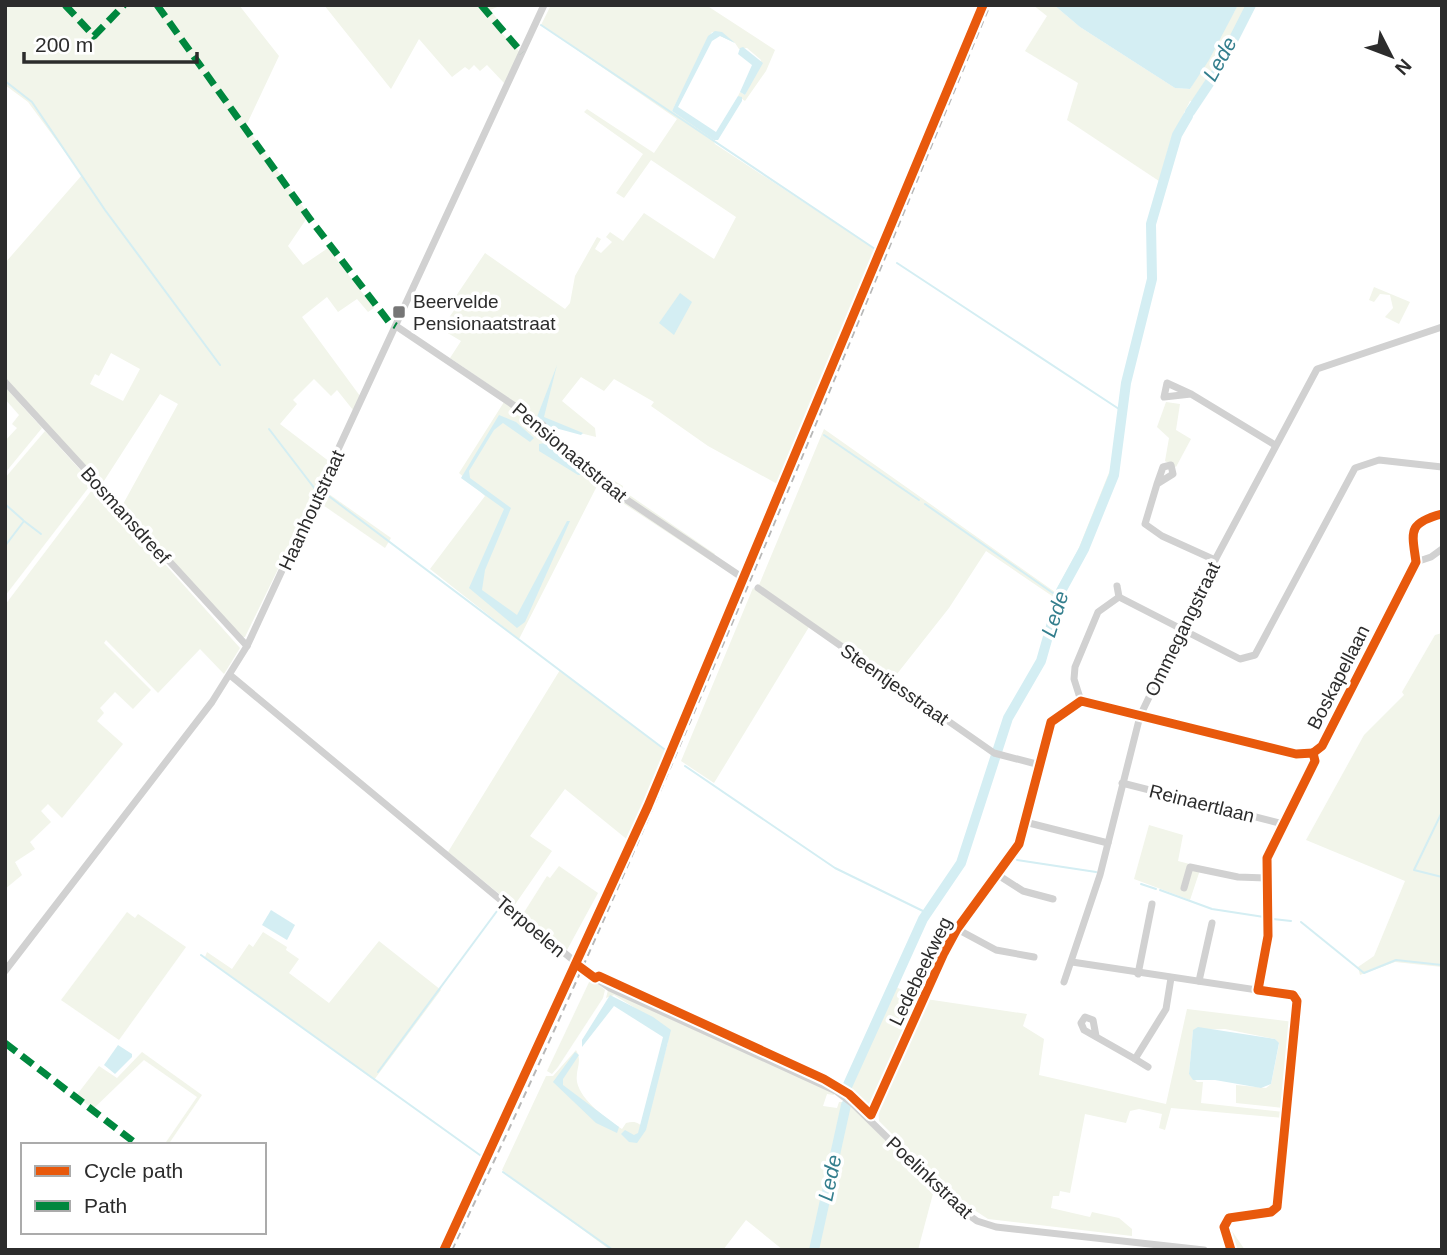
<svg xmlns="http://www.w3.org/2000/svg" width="1447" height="1255" viewBox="0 0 1447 1255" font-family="Arial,sans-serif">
<rect width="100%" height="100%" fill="#fff"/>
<g fill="#f2f5ea" fill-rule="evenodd">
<path d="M 5,5 L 239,5 L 279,56 L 246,126 L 309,215 L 288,246 L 303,265 L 328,248 L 374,308 L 368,312 L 357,299 L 338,312 L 327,297 L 302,317 L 360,396 L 353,410 L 337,390 L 331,396 L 314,379 L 293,400 L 297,404 L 280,424 L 330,462 L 245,637 L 241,637 L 122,506 L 178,404 L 160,394 L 102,484 L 5,378 L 5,263 L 82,175 L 28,102 L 5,85 ZM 111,353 L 140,369 L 123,401 L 90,384 L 95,374 L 99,376 Z"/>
<polygon points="324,5 502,5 490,10 500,22 496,27 520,52 504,83 487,65 480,71 474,65 469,70 465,67 452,77 419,39 391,89"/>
<polygon points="551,5 706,5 775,50 766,71 745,101 738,96 740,92 745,95 761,60 747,48 739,49 735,43 712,32 672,111 711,136 715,144 878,251 781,486 708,446 651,406 654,402 614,379 604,391 581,377 562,401 595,428 596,437 548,425 450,358 461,341 441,329 462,299 456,296 485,253 565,309 570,303 575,276 597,237 601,239 595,249 601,253 612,242 606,237 610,232 623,241 644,213 714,259 736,217 651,160 624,198 616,193 643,154 584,112 587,109 654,153 677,119 541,25"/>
<polygon points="1033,5 1054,5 1080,27 1175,88 1190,89 1238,5 1256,5 1223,68 1201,101 1190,101 1171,139 1159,181 1067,120 1078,83 1025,51 1047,16"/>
<polygon points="1374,287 1410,302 1399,324 1385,317 1393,308 1390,295 1380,294 1374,302 1369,300"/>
<polygon points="5,387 42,428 5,473 5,441 17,428 12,424 19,415 5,399"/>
<polygon points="504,402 537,424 599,481 603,474 623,486 622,490 715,554 711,561 597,486 519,639 430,569 485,496 459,473"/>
<polygon points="1166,402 1180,404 1176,430 1191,439 1176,467 1165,461 1169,438 1157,427"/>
<polygon points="824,429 1055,592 1078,550 1110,470 1113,472 1097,515 1059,594 1039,660 1013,705 1011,704 1039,657 1055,598 986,551 949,608 893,679 759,585"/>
<polygon points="45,431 92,483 5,596 5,478"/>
<polygon points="95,486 240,648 224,674 200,649 158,693 106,640 104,643 151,690 133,709 115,692 100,708 104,713 97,721 123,744 62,818 48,804 41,811 51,822 30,842 35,849 15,862 22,875 5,889 5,605"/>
<polygon points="326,492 391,538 385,548 320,503"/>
<polygon points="753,588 809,627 714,783 681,761"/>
<polygon points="1442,633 1442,967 1395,962 1360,975 1358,967 1374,956 1405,881 1306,840 1364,735 1404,695 1402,692 1435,635"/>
<polygon points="560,670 667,752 629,841 565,789 530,836 552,851 514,906 448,852"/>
<polygon points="1149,825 1183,835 1178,861 1201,867 1190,900 1134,879"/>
<polygon points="559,866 598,893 567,950 523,914 547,876 550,878"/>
<polygon points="127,912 135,918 138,914 186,947 119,1040 61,1000"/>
<polygon points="263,932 287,947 286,950 299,959 289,973 329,1003 379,941 441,990 374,1080 205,957 207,952 232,969 249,944 253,947"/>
<polygon points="591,978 605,990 603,998 558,1067 552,1074 547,1071"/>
<polygon points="896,987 919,998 868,1107 850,1089"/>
<path d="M 608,990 L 835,1092 L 834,1095 L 827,1094 L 823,1106 L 837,1108 L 839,1102 L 842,1102 L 843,1115 L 810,1250 L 783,1250 L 746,1220 L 723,1250 L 610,1250 L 502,1170 L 546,1076 L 553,1076 L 576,1050 C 583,1062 575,1069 577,1082 C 581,1101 607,1119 622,1129 L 626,1123 C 635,1121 639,1122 644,1130 L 668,1042 L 664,1026 L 614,995 L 606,998 Z"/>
<polygon points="926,999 1027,1014 1023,1026 1044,1039 1039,1075 1166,1104 1187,1009 1294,1022 1286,1106 1283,1108 1236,1103 1236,1085 1266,1088 1271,1084 1279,1044 1275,1039 1225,1029 1193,1030 1189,1074 1197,1082 1203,1082 1201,1103 1284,1112 1284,1118 1171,1108 1165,1130 1159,1128 1162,1114 1139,1109 1130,1111 1126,1123 1085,1114 1070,1193 1060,1191 1059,1196 1053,1196 1051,1208 1090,1217 1092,1212 1119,1218 1132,1229 1132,1236 988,1219 956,1198 879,1121 878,1108"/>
<polygon points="142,1052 202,1095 168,1145 164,1145 197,1097 144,1060 93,1109 76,1096 99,1066 117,1078"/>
<polygon points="849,1104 934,1190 918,1250 816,1250"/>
<polygon points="1248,1216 1236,1219 1230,1228 1245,1250 1225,1246 1225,1221"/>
</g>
<g fill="#d4eef3">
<polygon points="1054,5 1238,5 1209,60 1190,89 1175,88 1080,27"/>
<polygon points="715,31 722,32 735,43 720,36 712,41 678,107 716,132 738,96 742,97 742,101 718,140 714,140 672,111 708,36"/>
<polygon points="743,47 763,63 745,95 740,92 752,65 738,54 740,48"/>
<polygon points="680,293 692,302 674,335 659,323"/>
<polygon points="557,365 544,417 583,433 581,435 548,426 537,417"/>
<polygon points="499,415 516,422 534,438 530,442 503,423 494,430 469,471 470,478 511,508 485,570 482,590 517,615 567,521 570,521 525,622 517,628 469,588 504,509 461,478"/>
<polygon points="545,443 584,471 585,475 578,475 539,451 539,444"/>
<polygon points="271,910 295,925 287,940 262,925"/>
<polygon points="610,995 653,1017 671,1030 646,1130 637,1143 629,1142 621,1134 625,1130 634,1135 638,1133 663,1037 614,1006 582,1047 582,1040"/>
<polygon points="1198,1027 1275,1039 1279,1043 1271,1084 1261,1088 1215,1080 1193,1080 1189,1074 1193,1030"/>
<polygon points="118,1045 132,1054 132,1057 115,1074 104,1065"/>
<polygon points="575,1052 579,1055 563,1079 563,1085 619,1127 617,1133 596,1123 553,1082"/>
</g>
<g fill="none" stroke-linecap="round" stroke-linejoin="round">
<g stroke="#d4eef3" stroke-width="2">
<polyline points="541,25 878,251"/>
<polyline points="5,81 32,102 105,210 220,365"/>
<polyline points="897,263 1122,411"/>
<polyline points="269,429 315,489"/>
<polyline points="824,435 919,500"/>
<polyline points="326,494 668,752"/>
<polyline points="5,504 23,520"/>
<polyline points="925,504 1060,598"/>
<polyline points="5,546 24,521 41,534"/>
<polyline points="685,766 835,868 927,913"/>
<polyline points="1442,812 1414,870 1442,877"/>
<polyline points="1017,860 1096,872"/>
<polyline points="1141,884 1156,889"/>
<polyline points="1160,890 1212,909 1264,917"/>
<polyline points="1273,919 1291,921"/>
<polyline points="1301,922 1364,973 1396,960 1442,965"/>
<polyline points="201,955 484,1158"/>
<polyline points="378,1072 497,911"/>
<polyline points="503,1172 613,1250"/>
</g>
<g stroke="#d4eef3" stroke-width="10">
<polyline points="1190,112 1218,70 1251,5"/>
<polyline points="846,1089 923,919 961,863 1008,718 1041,661 1061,591 1084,549 1114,475 1126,383 1152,279 1151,224 1177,135 1188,116"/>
<polyline points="814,1250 846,1105"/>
</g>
<g stroke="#d1d1d1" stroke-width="7">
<polyline points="396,326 543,425 553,443 627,500 743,578"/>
<polyline points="5,382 247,646"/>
<polyline points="1191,394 1164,397 1167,383 1191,394 1275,445"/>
<polyline points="1157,484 1163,467 1171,465 1173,474 1157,484 1145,524 1162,536 1215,560"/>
<polyline points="1416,562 1431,557 1442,549"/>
<polyline points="1117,586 1119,597"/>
<polyline points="758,588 994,753 1040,765"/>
<polyline points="230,675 591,975 610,988 836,1091 853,1104 959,1208 977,1221 996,1227 1204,1250"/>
<polyline points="1081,701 1074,679 1075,667 1098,612 1119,597 1240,659 1255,655 1355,468 1379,460 1442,467"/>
<polyline points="1081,701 1296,754 1313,753"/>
<path d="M 1313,753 L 1322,746 L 1416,562 C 1412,532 1407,523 1442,514"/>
<polyline points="1122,783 1283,824"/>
<polyline points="1025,822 1108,843"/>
<polyline points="998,875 1023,891 1053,899"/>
<polyline points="1184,888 1190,867 1238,877 1266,878"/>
<polyline points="957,929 996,950 1034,957"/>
<polyline points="1072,962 1297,996"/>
<polyline points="5,971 212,702 247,646 544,5"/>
<polyline points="1138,974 1152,904"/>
<polyline points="1199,981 1212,923"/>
<polyline points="1064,982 1100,875 1140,716 1215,560 1317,369 1442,327"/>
<polyline points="1258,990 1268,936 1267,858 1315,761 1313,753"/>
<polyline points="1096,1036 1093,1020 1085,1017 1081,1023 1084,1030 1135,1059 1166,1009 1171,978"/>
<polyline points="1135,1059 1148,1067"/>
<polyline points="869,1119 944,953 957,929 1019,844 1051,722 1081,701"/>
</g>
<path stroke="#b8b8b8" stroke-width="2" stroke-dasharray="7 5" stroke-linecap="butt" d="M 452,1250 C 647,842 816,422 990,5"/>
<g stroke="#00873e" stroke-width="7" stroke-dasharray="14 7" stroke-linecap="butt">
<polyline points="65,5 94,36 124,5"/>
<polyline points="157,5 310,219 389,322 396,326"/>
<polyline points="481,5 522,53"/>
<polyline points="5,1043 138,1145"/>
</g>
<g stroke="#fff" stroke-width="13">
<g id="cycleway">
<path d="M 1313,753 L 1322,746 L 1416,562 C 1412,532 1407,523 1442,514"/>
<polyline points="576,964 595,978 599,976 824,1079 849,1094 871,1115 944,953 957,929 1019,844 1051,722 1081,701 1296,754 1313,753"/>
<polyline points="444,1250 648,806 983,5"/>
<polyline points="1231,1250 1224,1227 1229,1218 1271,1212 1277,1207 1297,1001 1293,995 1258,990 1268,936 1267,858 1315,761 1313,753"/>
</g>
</g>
<use href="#cycleway" stroke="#e8590c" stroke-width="9"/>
</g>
<rect fill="#767676" stroke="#fff" stroke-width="2.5" x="392" y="305" width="14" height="14" rx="3.5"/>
<g text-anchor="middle" stroke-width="7" stroke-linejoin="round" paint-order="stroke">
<g font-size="19" fill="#2c2c2c" stroke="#fff" text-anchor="start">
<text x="413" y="308">Beervelde<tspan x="413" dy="22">Pensionaatstraat</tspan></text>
</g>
<g font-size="19" fill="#2c2c2c" stroke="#fff">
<text transform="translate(570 452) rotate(40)" y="7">Pensionaatstraat</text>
<text transform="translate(311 510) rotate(-65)" y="7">Haanhoutstraat</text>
<text transform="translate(126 515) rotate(48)" y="7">Bosmansdreef</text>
<text transform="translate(1182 629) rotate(-64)" y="7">Ommegangstraat</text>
<text transform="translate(1338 677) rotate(-63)" y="7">Boskapellaan</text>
<text transform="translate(895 684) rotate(35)" y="7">Steentjesstraat</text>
<text transform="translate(1202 803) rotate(14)" y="7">Reinaertlaan</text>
<text transform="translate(531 926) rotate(40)" y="7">Terpoelen</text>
<text transform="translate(920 971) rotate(-64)" y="7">Ledebeekweg</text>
<text transform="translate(930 1177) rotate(43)" y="7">Poelinkstraat</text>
</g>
<g font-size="21" font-style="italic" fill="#337e8d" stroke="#fff">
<text transform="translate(1220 59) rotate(-61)" y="7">Lede</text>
<text transform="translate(1055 614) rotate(-72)" y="7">Lede</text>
<text transform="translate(830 1178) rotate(-78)" y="7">Lede</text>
</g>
</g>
<rect width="1447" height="1255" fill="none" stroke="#2c2c2c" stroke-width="14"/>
<rect x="21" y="1143" width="245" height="91" fill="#ffffff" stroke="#ababab" stroke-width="2"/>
<rect x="35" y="1166" width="35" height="10" fill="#e8590c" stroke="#ababab" stroke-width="2"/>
<text x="84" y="1178" font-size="21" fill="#2c2c2c">Cycle path</text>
<rect x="35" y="1201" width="35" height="10" fill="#00873e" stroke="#ababab" stroke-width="2"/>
<text x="84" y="1213" font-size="21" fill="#2c2c2c">Path</text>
<g transform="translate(1391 56) rotate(132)" stroke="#ffffff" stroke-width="5" paint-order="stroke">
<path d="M0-5L12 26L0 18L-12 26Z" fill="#2c2c2c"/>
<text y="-10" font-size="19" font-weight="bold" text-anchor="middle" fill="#2c2c2c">N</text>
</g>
<path d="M24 52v10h173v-10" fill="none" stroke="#2c2c2c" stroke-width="3.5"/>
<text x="35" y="52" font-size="21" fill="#2c2c2c" stroke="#ffffff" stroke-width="5" paint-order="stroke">200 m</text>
</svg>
